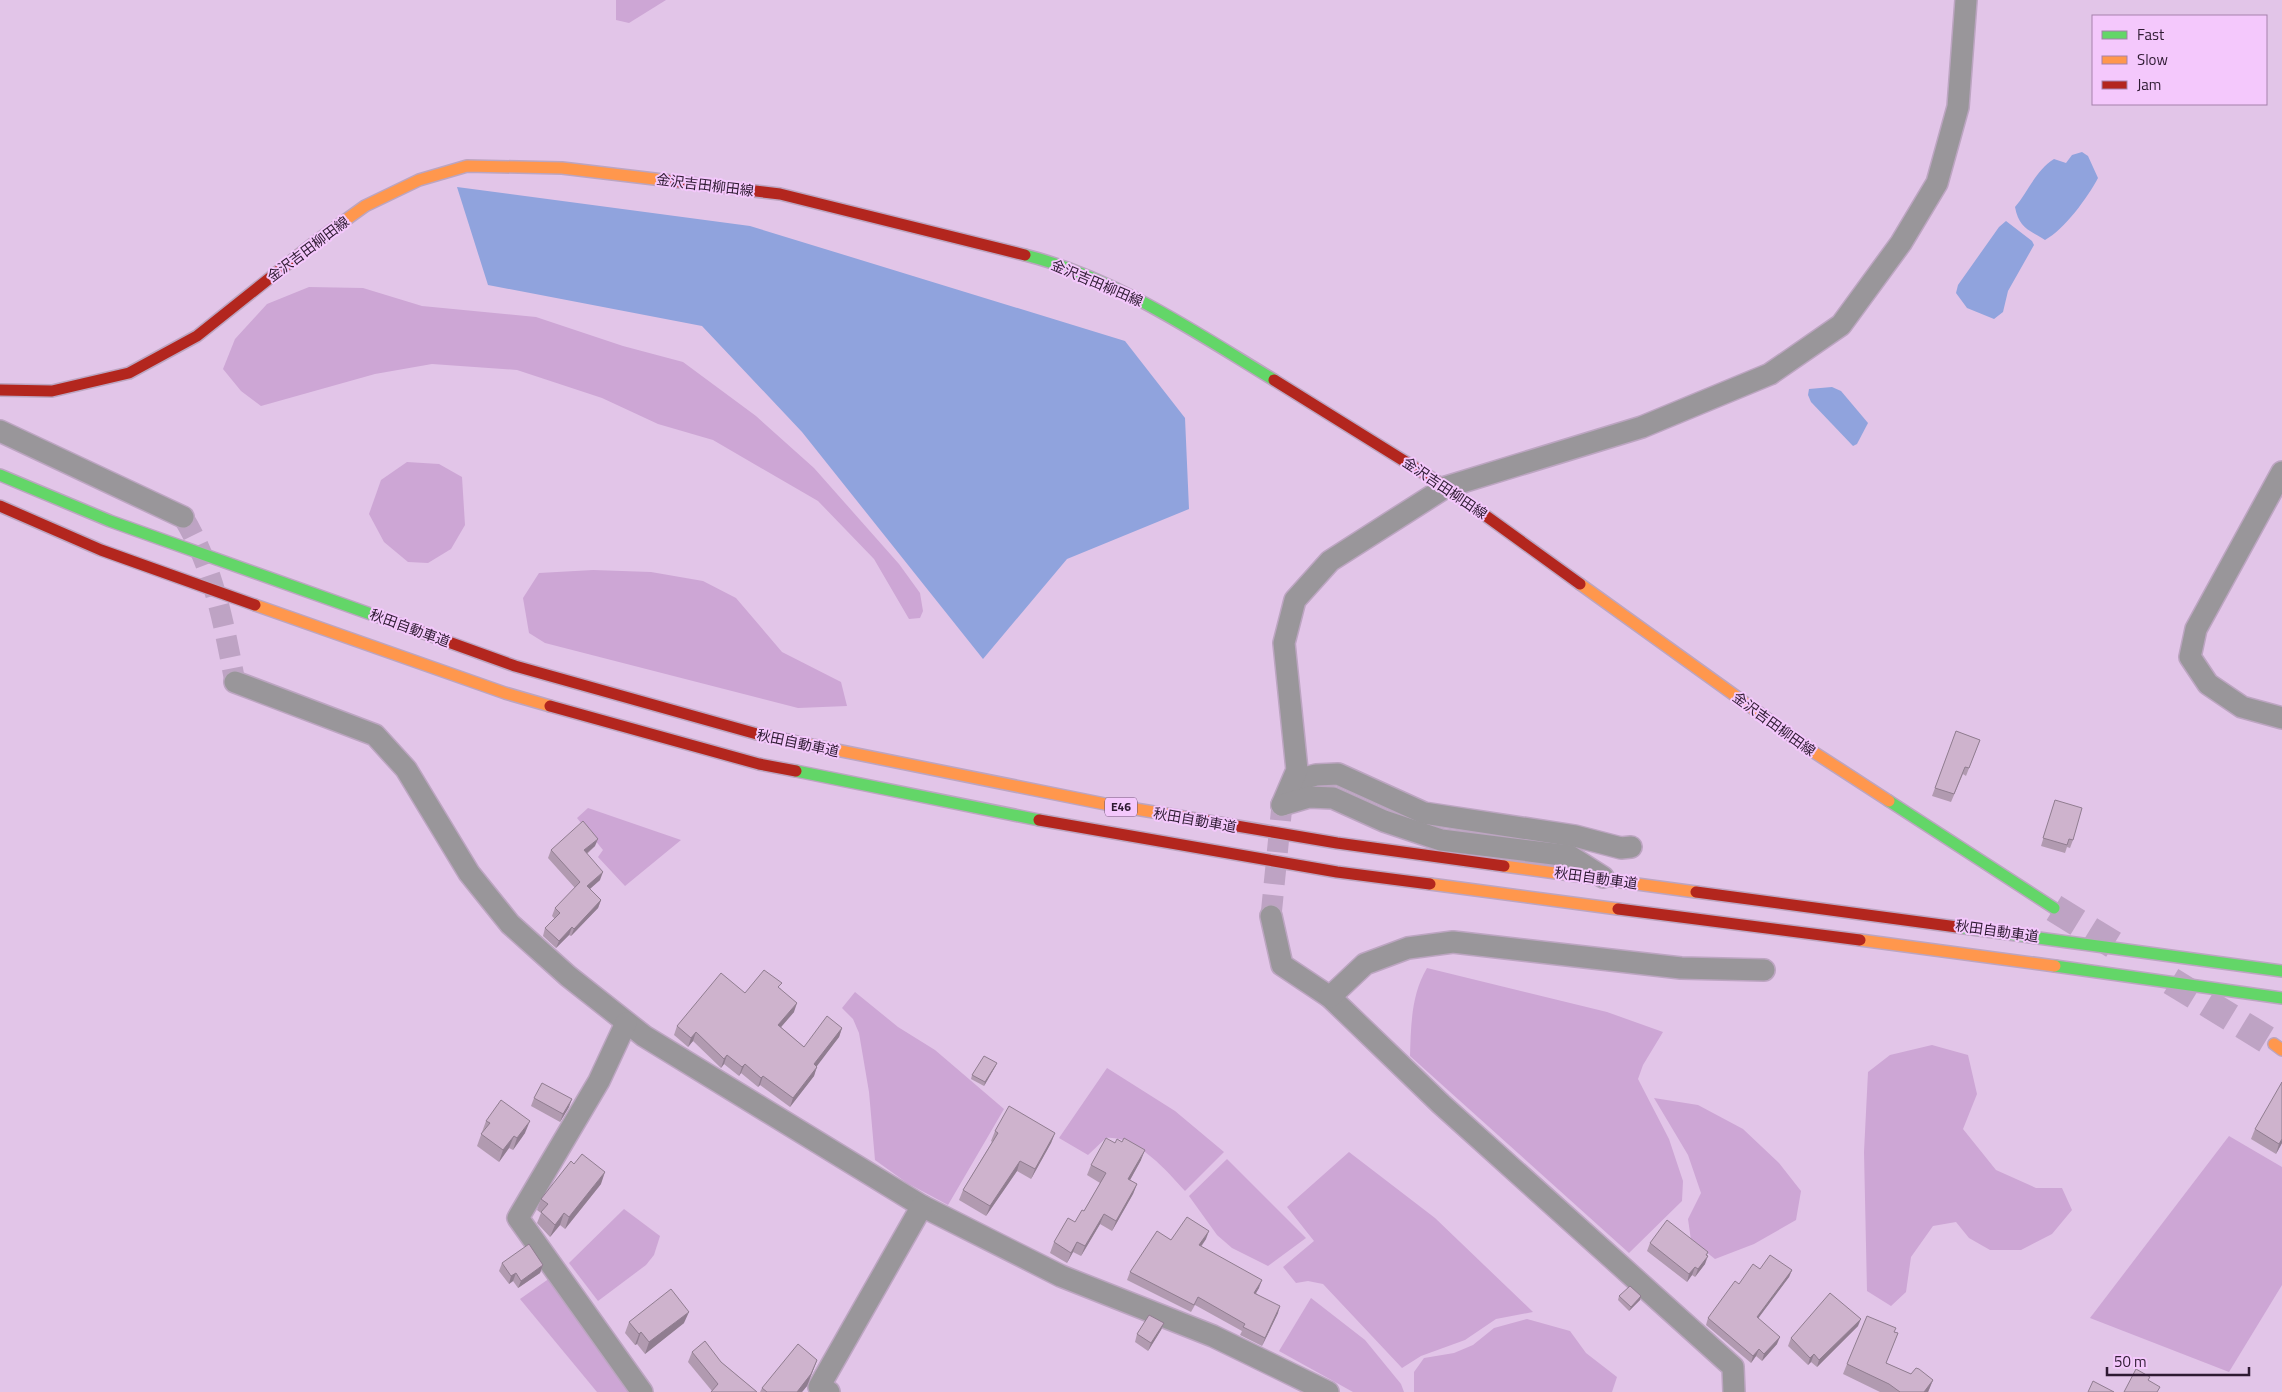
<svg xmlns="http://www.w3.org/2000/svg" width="2282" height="1392" viewBox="0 0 2282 1392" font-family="'Titillium Web','Noto Sans JP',sans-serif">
<rect width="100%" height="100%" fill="#e2c5e8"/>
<g fill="#cda6d5">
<polygon points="616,0 666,0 629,23 616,20"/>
<polygon points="309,287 363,288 422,306 536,317 623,346 683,362 756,416 814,468 899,564 920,593 923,611 920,618 909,619 874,559 818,501 713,440 658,424 602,398 517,370 432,364 375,374 261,406 241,391 223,369 235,339 267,304"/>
<polygon points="407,462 439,464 462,477 465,525 451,549 428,563 408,562 384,542 369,514 381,480"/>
<polygon points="593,570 651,572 703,581 736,598 782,652 841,682 847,706 798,708 545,643 529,633 523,598 539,573"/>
<polygon points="588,808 681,840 625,886 598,857 603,850 577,818"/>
<path d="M 1427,968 L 1607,1012 L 1663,1032 L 1643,1065 L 1638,1079 L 1669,1139 L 1683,1181 L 1682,1201 L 1629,1253 L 1410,1056 C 1411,1026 1411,995 1427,968 Z"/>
<polygon points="855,992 898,1027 935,1050 1004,1109 948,1205 907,1183 875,1160 869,1092 859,1033 853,1019 842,1008"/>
<polygon points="1932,1045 1968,1055 1977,1094 1963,1129 1996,1170 2036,1188 2062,1188 2072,1210 2052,1234 2021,1250 1990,1250 1969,1238 1956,1222 1933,1226 1911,1257 1906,1292 1891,1306 1867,1291 1864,1152 1868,1072 1890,1055"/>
<path d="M 1107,1068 L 1175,1111 L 1224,1152 L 1185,1191 C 1167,1171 1136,1135 1106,1138 L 1088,1155 L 1059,1138 Z"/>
<polygon points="1654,1098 1698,1105 1743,1129 1779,1163 1801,1191 1796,1220 1754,1244 1715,1259 1691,1240 1688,1219 1701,1193 1688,1155"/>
<polygon points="2229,1136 2282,1167 2282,1285 2229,1372 2090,1318"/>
<polygon points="1349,1152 1435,1218 1533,1312 1496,1319 1465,1340 1421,1356 1402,1368 1323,1284 1308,1281 1296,1283 1283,1267 1314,1241 1287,1207"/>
<polygon points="1227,1159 1306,1238 1268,1266 1232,1248 1217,1235 1189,1196"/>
<polygon points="624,1209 660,1236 654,1255 646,1265 598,1301 569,1263"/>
<polygon points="550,1278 630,1392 597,1392 520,1299"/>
<polygon points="1311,1298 1365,1340 1401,1384 1404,1392 1353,1392 1279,1351"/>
<polygon points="1527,1319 1570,1331 1586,1353 1617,1377 1612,1392 1414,1392 1414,1372 1424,1358 1454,1353 1473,1345 1494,1328"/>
</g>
<g fill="#90a3dd">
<path d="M 2082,152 L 2088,156 L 2098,178 C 2088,197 2064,230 2045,240 C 2029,230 2019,228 2015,207 C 2028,192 2036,170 2054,159 L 2066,163 L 2072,155 Z"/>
<polygon points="457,187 750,226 1125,341 1185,418 1189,509 1067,559 983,659 802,432 702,326 488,285"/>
<polygon points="2006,221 2032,241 2034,245 2008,291 2003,312 1994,319 1967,308 1956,293 1958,285 1999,227"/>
<polygon points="1832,387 1841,391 1868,423 1857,444 1853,446 1811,402 1808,395 1809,389"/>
</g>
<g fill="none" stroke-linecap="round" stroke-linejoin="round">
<g stroke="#bea3c4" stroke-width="21" stroke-dasharray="21 11" stroke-linecap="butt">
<path d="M 183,517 C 214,568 224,625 235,682"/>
<polyline points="1271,916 1282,805"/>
</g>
<g stroke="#bea3c4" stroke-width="28" stroke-dasharray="28 14" stroke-linecap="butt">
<polyline points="2054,908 2122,950"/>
<polyline points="2171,981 2274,1044"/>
</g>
<g stroke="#bca5c1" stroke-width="24">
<g id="street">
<polyline points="0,431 183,517"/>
<polyline points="2282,472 2196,629 2190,657 2208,684 2242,707 2282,718"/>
<polyline points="235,682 375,735 406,769 469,873 510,924 568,976 644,1036 922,1206 1061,1276 1213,1336 1328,1392"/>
<polyline points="1293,781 1316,775 1338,774 1424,813 1575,836 1621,848 1631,847"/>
<polyline points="1282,805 1297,770 1284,643 1295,600 1330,561 1446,487 1642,427 1770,374 1841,325 1901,243 1937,183 1958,107 1966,0"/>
<polyline points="1282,805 1309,797 1333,798 1384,821 1441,840 1570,856 1603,877"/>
<polyline points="1271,916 1282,965 1330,997 1441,1104 1733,1367 1734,1392"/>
<polyline points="1330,997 1365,964 1408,948 1453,942 1681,968 1764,970"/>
<polyline points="626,1023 599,1081 518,1218 642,1392"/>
<polyline points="829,1392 819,1387 922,1206"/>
</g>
</g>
<g stroke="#bca5c1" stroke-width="14">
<g id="fast">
<path d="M 1025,255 C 1116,278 1195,332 1274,380"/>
<polyline points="0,475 110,521 393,622"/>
<polyline points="796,771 1039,820"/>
<polyline points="1889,801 2054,908"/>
<polyline points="1957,927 2282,971"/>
<polyline points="2055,966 2282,998"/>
</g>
</g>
<g stroke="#bca5c1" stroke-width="14">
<g id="slow">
<polyline points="315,242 365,206 419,180 467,166 562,168 663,180"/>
<polyline points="1580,584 1812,751 1889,801"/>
<polyline points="255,605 505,693 550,706"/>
<polyline points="757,734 1105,804 1184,817"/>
<polyline points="1504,866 1696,892"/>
<polyline points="1430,884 1618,909"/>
<polyline points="1860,940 2055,966"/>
<polyline points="2274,1044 2282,1050"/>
</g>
</g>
<g stroke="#bca5c1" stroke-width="14">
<g id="jam">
<polyline points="663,180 780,194 1025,255"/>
<polyline points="1274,380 1446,487 1580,584"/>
<polyline points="0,390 52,391 129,373 197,336 315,242"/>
<polyline points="0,506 101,550 255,605"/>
<polyline points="393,622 515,666 757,734"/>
<polyline points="550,706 759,764 796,771"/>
<polyline points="1184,817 1337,843 1504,866"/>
<polyline points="1039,820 1337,872 1430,884"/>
<polyline points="1696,892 1957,927"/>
<polyline points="1618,909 1860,940"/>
</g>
</g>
<use href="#street" stroke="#99969a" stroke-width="21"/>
<use href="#fast" stroke="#63d668" stroke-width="11"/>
<use href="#slow" stroke="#ff974d" stroke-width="11"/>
<use href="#jam" stroke="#b3261e" stroke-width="11"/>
</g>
<g fill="#b19ab0">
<polygon points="1956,731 1980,740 1966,776 1963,774 1951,802 1932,796"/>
<polygon points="2055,800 2073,840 2070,848 2067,847 2065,853 2041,846"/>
<polygon points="595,846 587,854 600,880 590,889 601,900 598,908 571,936 569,935 556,948 543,936 545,928 555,919 552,916 555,908 575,888 548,858 551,850"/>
<polygon points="780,988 794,1012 781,1027 804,1047 842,1028 839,1037 816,1066 814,1076 790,1107 760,1085 758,1087 741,1073 739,1076 724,1064 721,1068 693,1041 688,1047 674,1035 677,1026 745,993"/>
<polygon points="997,1063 995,1067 984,1086 971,1079 972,1075"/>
<polygon points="534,1098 569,1107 560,1122 531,1106"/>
<polygon points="486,1121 525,1133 513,1150 509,1148 499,1162 477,1146"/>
<polygon points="2255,1129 2282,1143 2276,1154 2251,1139"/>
<polygon points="995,1131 1055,1133 1051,1143 1031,1179 1017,1171 986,1216 959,1200 963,1190 992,1142 991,1141"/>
<polygon points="1115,1143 1141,1160 1130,1180 1137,1184 1133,1194 1112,1231 1100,1224 1081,1256 1073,1252 1067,1263 1050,1253 1054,1242 1075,1222 1084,1211 1100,1183 1087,1175 1091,1165"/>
<polygon points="601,1184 565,1229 560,1225 550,1237 537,1223 541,1213 537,1210 541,1199"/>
<polygon points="1206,1239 1201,1247 1259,1288 1256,1293 1278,1313 1262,1346 1240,1335 1242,1331 1195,1305 1191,1312 1127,1280 1130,1272 1171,1240"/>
<polygon points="1650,1243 1706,1255 1705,1264 1695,1277 1692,1275 1687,1282 1647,1251"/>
<polygon points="502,1263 543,1265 540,1273 518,1288 513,1281 509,1284 499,1271"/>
<polygon points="1760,1269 1792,1270 1789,1277 1758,1318 1777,1344 1762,1361 1756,1356 1751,1363 1706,1325 1708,1318 1739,1284"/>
<polygon points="1619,1296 1640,1300 1629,1311 1618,1300"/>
<polygon points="629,1322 684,1323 645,1354 637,1344 635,1345 625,1333"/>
<polygon points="1164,1323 1161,1330 1148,1351 1135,1342 1137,1334"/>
<polygon points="1858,1326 1817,1367 1811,1362 1808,1365 1788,1346 1791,1338"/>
<polygon points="1894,1332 1898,1333 1886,1363 1911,1374 1933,1380 1928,1392 1880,1392 1843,1374 1847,1364"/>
<polygon points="692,1352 721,1362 757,1392 712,1391 688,1362"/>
<polygon points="817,1360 807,1386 802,1392 760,1392 762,1388"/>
</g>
<g fill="#907d90">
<polygon points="598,839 595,846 581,858 584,850"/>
<polygon points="603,872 600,880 584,894 587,886"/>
<polygon points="601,900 598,908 571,936 574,929"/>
<polygon points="572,927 569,935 556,948 559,941"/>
<polygon points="797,1003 794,1012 775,1034 778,1025"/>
<polygon points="842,1028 839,1037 811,1074 814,1064"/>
<polygon points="696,1032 693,1041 688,1047 691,1038"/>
<polygon points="727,1055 724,1064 721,1068 724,1059"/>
<polygon points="997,1063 995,1067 984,1086 985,1082"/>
<polygon points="745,1064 741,1073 739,1076 742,1067"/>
<polygon points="817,1067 814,1076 790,1107 793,1098"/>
<polygon points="763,1076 760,1085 758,1087 761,1078"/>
<polygon points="572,1099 569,1107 560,1122 563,1114"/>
<polygon points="530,1121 525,1133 513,1150 517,1138"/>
<polygon points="1055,1133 1051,1143 1031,1179 1035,1169"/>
<polygon points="514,1136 509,1148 499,1162 503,1150"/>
<polygon points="2282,1139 2282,1143 2276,1154 2279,1144"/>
<polygon points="1145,1150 1141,1160 1125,1189 1128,1179"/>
<polygon points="1020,1161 1017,1171 986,1216 990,1206"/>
<polygon points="605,1172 601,1184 565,1229 569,1217"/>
<polygon points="1137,1184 1133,1194 1112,1231 1116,1221"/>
<polygon points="564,1213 560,1225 550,1237 555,1225"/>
<polygon points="1104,1214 1100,1224 1081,1256 1085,1246"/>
<polygon points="1209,1231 1206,1239 1196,1253 1199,1245"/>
<polygon points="1077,1242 1073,1252 1067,1263 1071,1253"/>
<polygon points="1708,1252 1705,1260 1708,1256 1705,1264 1695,1277 1698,1269"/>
<polygon points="543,1265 540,1273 518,1288 521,1281"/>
<polygon points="1695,1267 1692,1275 1687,1282 1689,1274"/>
<polygon points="1792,1270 1789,1277 1754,1324 1757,1317"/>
<polygon points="516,1273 513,1281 509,1284 511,1276"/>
<polygon points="1262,1280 1259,1288 1251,1301 1254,1293"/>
<polygon points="1641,1296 1640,1300 1629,1311 1631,1307"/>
<polygon points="1280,1306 1278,1313 1262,1346 1265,1338"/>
<polygon points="689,1312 684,1323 645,1354 649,1342"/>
<polygon points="1861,1319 1858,1326 1817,1367 1819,1360"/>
<polygon points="1164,1323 1161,1330 1148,1351 1151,1343"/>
<polygon points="641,1332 637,1344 635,1345 639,1334"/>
<polygon points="1780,1337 1777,1344 1762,1361 1764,1354"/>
<polygon points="1759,1349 1756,1356 1751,1363 1753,1356"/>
<polygon points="1814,1354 1811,1362 1808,1365 1810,1358"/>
<polygon points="817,1360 807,1386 802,1392 797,1392"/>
<polygon points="1933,1380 1928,1392 1924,1392"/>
</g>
<g fill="#ceb3cd" stroke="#907d90">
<polygon points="1956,731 1980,740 1969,768 1965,767 1954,794 1935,788"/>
<polygon points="2055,800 2082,808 2073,840 2069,839 2067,845 2043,838"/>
<polygon points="583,821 598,839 584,850 603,872 587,886 601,900 574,929 572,927 559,941 545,928 560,913 555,908 580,882 551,850"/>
<polygon points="764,970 782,983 778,987 797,1003 778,1025 804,1047 827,1016 842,1028 814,1064 817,1067 793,1098 763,1076 761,1078 745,1064 742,1067 727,1055 724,1059 696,1032 691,1038 677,1026 721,973 745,993"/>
<polygon points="984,1056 997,1063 985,1082 972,1075"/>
<polygon points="2282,1082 2282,1139 2279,1144 2255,1129"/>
<polygon points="542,1083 572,1099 563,1114 534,1098"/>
<polygon points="501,1100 530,1121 517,1138 514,1136 503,1150 481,1134 490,1123 486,1121"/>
<polygon points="1009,1106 1055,1133 1035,1169 1020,1161 990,1206 963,1190 998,1133 995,1131"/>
<polygon points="1106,1138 1115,1143 1117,1139 1122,1142 1124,1138 1145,1150 1128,1179 1137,1184 1116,1221 1104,1214 1085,1246 1077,1242 1071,1253 1054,1242 1068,1218 1075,1222 1082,1210 1084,1211 1106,1173 1091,1165"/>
<polygon points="582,1154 605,1172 569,1217 564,1213 555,1225 541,1212 548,1204 541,1199 571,1161 574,1164"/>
<polygon points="1187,1217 1209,1231 1199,1245 1262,1280 1254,1293 1280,1306 1265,1338 1243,1327 1245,1324 1198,1297 1194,1305 1130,1272 1157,1231 1171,1240"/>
<polygon points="1667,1220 1708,1252 1706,1255 1708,1256 1698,1269 1695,1267 1689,1274 1650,1243"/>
<polygon points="529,1244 543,1265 521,1281 516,1273 511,1276 502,1263"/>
<polygon points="1770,1255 1792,1270 1757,1317 1780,1337 1764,1354 1759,1349 1753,1356 1708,1318 1735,1281 1739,1284 1753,1264 1760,1269"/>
<polygon points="1630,1286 1641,1296 1631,1307 1619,1296"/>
<polygon points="671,1289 689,1312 649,1342 641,1332 639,1334 629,1322"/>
<polygon points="1830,1293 1861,1319 1819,1360 1814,1354 1810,1358 1791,1338"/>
<polygon points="1149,1315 1164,1323 1151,1343 1137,1334"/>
<polygon points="1867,1316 1896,1328 1894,1332 1898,1333 1886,1363 1911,1374 1916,1368 1919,1369 1933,1380 1924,1392 1900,1392 1889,1384 1847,1364"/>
<polygon points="705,1341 721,1362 757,1392 711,1392 718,1384 692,1352"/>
<polygon points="798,1344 817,1360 811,1374 797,1392 767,1392 762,1388"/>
<polygon points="2136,1369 2150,1377 2148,1380 2160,1387 2157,1392 2124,1392"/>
<polygon points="2093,1381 2114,1392 2088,1392"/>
</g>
<g text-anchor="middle" stroke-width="4" stroke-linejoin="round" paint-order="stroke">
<rect fill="#f4c8fc" stroke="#694e6f" stroke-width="1" x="1105" y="797.5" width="32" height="19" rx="4"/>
<g font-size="12" font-weight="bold" fill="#2e1a32">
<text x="1121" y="811">E46</text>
</g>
<g font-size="14" fill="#2e1a32" stroke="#f4c8fc">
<text transform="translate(705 185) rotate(7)" y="5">金沢吉田柳田線</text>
<text transform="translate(308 249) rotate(-37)" y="5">金沢吉田柳田線</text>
<text transform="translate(1097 283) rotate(23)" y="5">金沢吉田柳田線</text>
<text transform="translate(1445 488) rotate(34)" y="5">金沢吉田柳田線</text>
<text transform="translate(410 628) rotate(20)" y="5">秋田自動車道</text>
<text transform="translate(1774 724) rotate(36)" y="5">金沢吉田柳田線</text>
<text transform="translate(798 743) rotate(12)" y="5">秋田自動車道</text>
<text transform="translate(1195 820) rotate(10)" y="5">秋田自動車道</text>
<text transform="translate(1596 878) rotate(8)" y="5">秋田自動車道</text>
<text transform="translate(1997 931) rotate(8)" y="5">秋田自動車道</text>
</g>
</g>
<rect x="2092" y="15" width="175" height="90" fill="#f4c8fc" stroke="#a582ab"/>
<rect x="2102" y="31" width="25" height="8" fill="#63d668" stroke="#a582ab"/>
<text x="2137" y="40" font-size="15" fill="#2e1a32">Fast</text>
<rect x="2102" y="56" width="25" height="8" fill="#ff974d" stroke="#a582ab"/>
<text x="2137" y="65" font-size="15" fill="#2e1a32">Slow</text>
<rect x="2102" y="81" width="25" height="8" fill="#b3261e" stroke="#a582ab"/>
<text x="2137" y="90" font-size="15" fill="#2e1a32">Jam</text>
<path d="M2107 1367v8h142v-8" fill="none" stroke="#2e1a32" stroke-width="2.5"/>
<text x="2114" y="1367" font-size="15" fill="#2e1a32" stroke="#f4c8fc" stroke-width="4" paint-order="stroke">50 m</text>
</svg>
